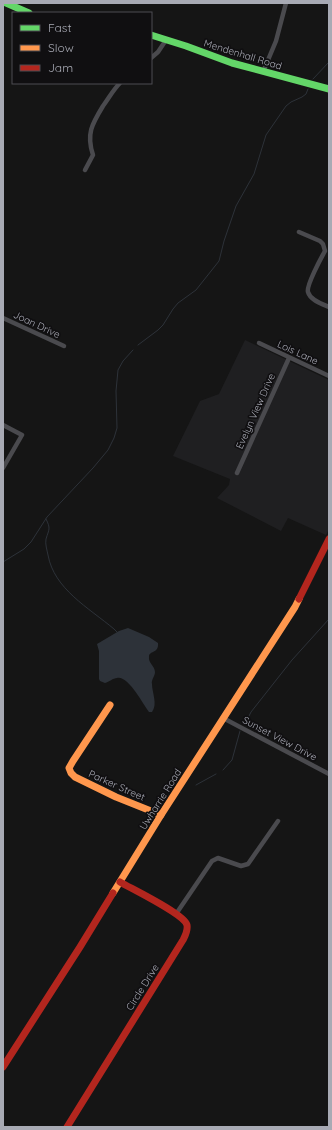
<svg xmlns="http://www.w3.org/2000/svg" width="332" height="1130" viewBox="0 0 332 1130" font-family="Quicksand,sans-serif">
<rect width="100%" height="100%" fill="#151515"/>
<polygon fill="#1f1f21" points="245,340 329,380 329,529 326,535 288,518 281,531 217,498 229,485 230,479 173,456 200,401 219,394"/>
<path fill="#2d3239" d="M 128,628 L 149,637 L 158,643 C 159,654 149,650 149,657 C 148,663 155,666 155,672 C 155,676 151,680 152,684 C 152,693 158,704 152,712 L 149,712 C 143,704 128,675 117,678 C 113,678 109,682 105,683 L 100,681 L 99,679 L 99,651 L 97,644 L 119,631 Z"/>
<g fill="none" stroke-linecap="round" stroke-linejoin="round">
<g stroke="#2d3239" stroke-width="1">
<polyline points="313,79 329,62"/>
<polyline points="138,345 158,330 163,325 173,309 178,303 196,290 219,261 224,241 236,206 254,174 266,135 286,106 291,102 302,97 306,94 308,89"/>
<path d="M 46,519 C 51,529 49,529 46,539 C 45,544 47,550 48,555 C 54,589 89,608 114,629 L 118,633"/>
<polyline points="3,562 24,549 31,542 47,517 93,468 108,450 114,438 117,428 116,391 118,370 123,361 133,350"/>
<polyline points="245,724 251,712 292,660 329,619"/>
<polyline points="223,770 232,760 240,731"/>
<polyline points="196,785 216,774"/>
</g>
<g stroke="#4a4a4e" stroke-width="4.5">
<polyline points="151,58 158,52 166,40"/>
<polyline points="263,72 276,41 286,3"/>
<path d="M 85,170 L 93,155 C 86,134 92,124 103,106 C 109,98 113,90 120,83"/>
<path d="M 299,232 L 320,241 L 323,244 L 325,251 C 321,258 306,286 308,292 C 310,300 322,304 329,307"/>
<polyline points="3,318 64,346"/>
<polyline points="259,343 329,376"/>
<polyline points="3,425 22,435 3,468"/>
<polyline points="237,473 289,358"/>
<polyline points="223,718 329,774"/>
<polyline points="176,914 212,861 218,858 241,866 248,864 278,821"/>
</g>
<g stroke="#63d668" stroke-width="7">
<polyline points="6,3 29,13"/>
<polyline points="151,35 186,46 232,63 329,89"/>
</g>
<g stroke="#ff974d" stroke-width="7">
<polyline points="110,705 73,761 69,768 71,773 75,777 116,797 161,815"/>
<polyline points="113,893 161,815 295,607 299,599"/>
</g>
<g stroke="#b3261e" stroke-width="7">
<polyline points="299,599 329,539"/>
<polyline points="3,1067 80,947 113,893"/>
<path d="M 67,1127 L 183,940 C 185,936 188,931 187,925 C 184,914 132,889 120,882"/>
</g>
</g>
<g text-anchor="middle" stroke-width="3.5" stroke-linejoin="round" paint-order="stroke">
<g font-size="10" fill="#a8aab4" stroke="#100f11">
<text transform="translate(243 54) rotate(17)" y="4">Mendenhall Road</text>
<text transform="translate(37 324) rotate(25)" y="4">Joan Drive</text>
<text transform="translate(298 352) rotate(25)" y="4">Lois Lane</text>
<text transform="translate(255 411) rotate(-66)" y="4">Evelyn View Drive</text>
<text transform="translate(280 738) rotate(28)" y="4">Sunset View Drive</text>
<text transform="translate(117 785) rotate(24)" y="4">Parker Street</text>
<text transform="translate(160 799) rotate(-58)" y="4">Uwharrie Road</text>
<text transform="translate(142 987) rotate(-58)" y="4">Circle Drive</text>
</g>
</g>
<rect width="332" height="1130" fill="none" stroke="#a8aab4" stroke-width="8"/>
<rect x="12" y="12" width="140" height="72" fill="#100f11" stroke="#4d4d52"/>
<rect x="20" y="25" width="20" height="6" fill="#63d668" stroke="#4d4d52"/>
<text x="48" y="32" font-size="12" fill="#a8aab4">Fast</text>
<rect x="20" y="45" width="20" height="6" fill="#ff974d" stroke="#4d4d52"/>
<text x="48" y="52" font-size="12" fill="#a8aab4">Slow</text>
<rect x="20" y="65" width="20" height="6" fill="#b3261e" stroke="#4d4d52"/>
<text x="48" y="72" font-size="12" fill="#a8aab4">Jam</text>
</svg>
